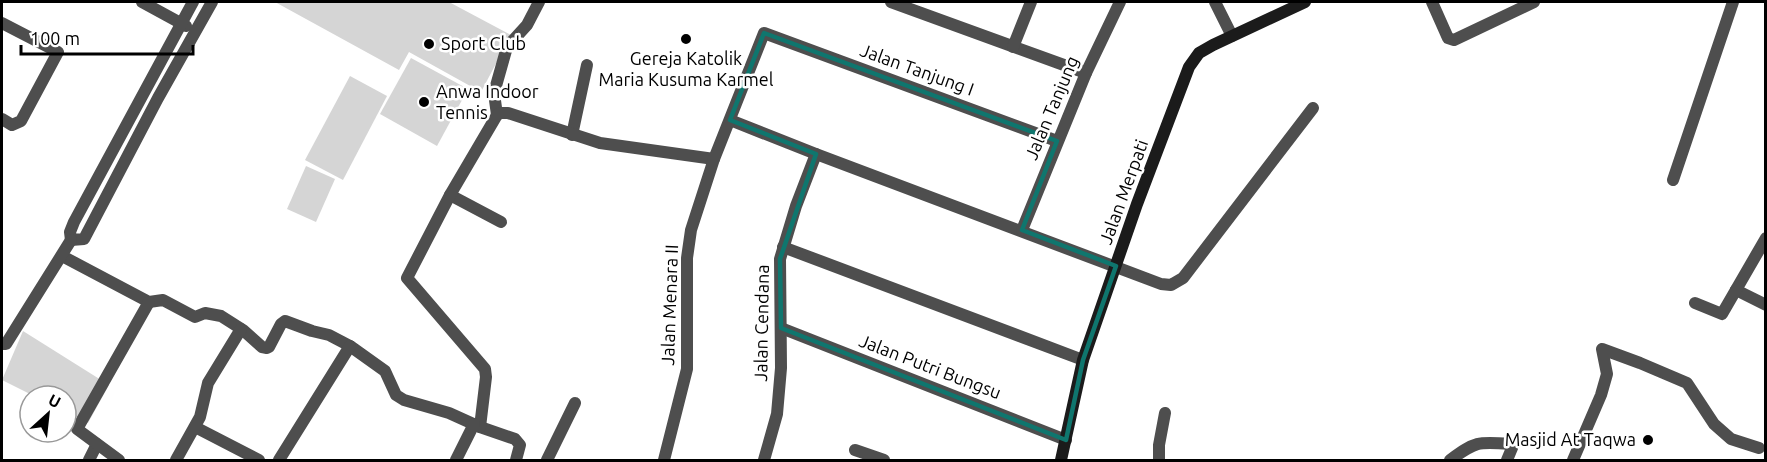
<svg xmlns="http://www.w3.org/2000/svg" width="1767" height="462" viewBox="0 0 1767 462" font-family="Ubuntu,sans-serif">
<rect width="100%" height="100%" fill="#fff"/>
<g fill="#d5d5d5">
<polygon points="275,2 449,2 511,35 481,92 409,52 399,70"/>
<polygon points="411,58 468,89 437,146 380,114"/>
<polygon points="350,76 387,96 343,180 305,160"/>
<polygon points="306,166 335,179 316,222 287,209"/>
<polygon points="23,331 109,385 88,423 66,412 66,396 34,396 2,380"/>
</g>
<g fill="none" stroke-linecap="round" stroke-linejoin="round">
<g stroke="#4e4e4e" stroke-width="12">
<polyline points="142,2 186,26"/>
<polyline points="891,2 1086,73"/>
<polyline points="1215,2 1232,36"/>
<polyline points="1432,2 1448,38 1454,40 1534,2"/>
<polyline points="2,23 58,52 21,121 12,125 2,119"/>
<polyline points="1013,47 1031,2"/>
<polyline points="497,115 494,93 507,47 527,25 539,2"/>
<polyline points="730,120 816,154 1161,284 1171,285 1183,278 1313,108"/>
<polyline points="572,135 587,65"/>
<polyline points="1673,180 1733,2"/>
<polyline points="450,195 501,222"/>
<polyline points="1022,230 1086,73 1120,2"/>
<polyline points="71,240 84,239 158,98 212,2"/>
<polyline points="71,240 70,232 74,222 193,2"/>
<polyline points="783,247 1083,360"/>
<polyline points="62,256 149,302 163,300 195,317 205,313 221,316 243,330 262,347 267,348 269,347 281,324 285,321 312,331 329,335 350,346 385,371 396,395 404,400 449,413 480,427 515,439 520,445 516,460"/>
<polyline points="1736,290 1766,305"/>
<polyline points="1695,303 1722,314 1766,238"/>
<polyline points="781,328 1066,440"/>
<polyline points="2,344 6,344 71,240"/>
<polyline points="195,427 259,460"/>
<polyline points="480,427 486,377 485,369 407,278 450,195 497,115 501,113 508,113 600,143 714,159"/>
<polyline points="855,450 884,460"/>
<polyline points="89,460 97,444"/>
<polyline points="119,460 77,429 149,302"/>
<polyline points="176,460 200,417 208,383 241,329"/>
<polyline points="279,460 350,346"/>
<polyline points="456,460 474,424"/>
<polyline points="547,460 575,403"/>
<polyline points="664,460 687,369 687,258 691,230 714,159 764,33 1057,141"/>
<polyline points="764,460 777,414 781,368 780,259 796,206 816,154"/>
<polyline points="1159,460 1159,445 1165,413"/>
<path d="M 1450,460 C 1475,442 1478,441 1509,444 L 1512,448 L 1507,460"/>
<polyline points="1573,460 1601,395 1607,374 1602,349 1640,363 1687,383 1714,424 1731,439 1759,448"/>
</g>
<polyline stroke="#1b1b1b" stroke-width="12" points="1061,460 1083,360 1137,204 1189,67 1199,53 1213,45 1305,2"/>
</g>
<path fill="none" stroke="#0f766e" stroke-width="4.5" stroke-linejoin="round" d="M 764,33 L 1057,141 L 1022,230 L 1116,266 L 1083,360 L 1066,440 L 781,328 L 780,259 L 816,154 L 730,120 Z"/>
<g fill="#000" stroke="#fff" stroke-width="2">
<circle cx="686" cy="39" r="6"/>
<circle cx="429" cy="44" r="6"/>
<circle cx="424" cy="102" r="6"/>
<circle cx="1648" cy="440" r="6"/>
</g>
<g text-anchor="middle" stroke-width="5" stroke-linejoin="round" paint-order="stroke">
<g font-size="18" fill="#000" stroke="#fff" text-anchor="start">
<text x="441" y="50">Sport Club</text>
<text x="686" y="65" text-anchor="middle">Gereja Katolik<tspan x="686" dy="21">Maria Kusuma Karmel</tspan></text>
<text x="436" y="98">Anwa Indoor<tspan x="436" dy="21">Tennis</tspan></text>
<text x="1636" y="446" text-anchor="end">Masjid At Taqwa</text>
</g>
<g font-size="18" fill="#000" stroke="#fff">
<text transform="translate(917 70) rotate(20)" y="6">Jalan Tanjung I</text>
<text transform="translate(1052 108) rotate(-67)" y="6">Jalan Tanjung</text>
<text transform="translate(1124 192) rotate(-70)" y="6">Jalan Merpati</text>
<text transform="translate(670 305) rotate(-88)" y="6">Jalan Menara II</text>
<text transform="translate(762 323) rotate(-89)" y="6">Jalan Cendana</text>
<text transform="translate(930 367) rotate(21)" y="6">Jalan Putri Bungsu</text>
</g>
</g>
<rect width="1767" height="462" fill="none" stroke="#000000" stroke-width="6"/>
<g transform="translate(48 414) rotate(27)"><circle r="28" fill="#ffffff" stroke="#999999" stroke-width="1.5"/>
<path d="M0-4.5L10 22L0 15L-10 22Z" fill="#000000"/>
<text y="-9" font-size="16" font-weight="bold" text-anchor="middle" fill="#000000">U</text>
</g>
<path d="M21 45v9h172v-9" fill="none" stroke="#000000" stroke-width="3"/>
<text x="30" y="45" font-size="18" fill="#000000" stroke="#ffffff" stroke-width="4.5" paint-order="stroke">100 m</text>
</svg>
